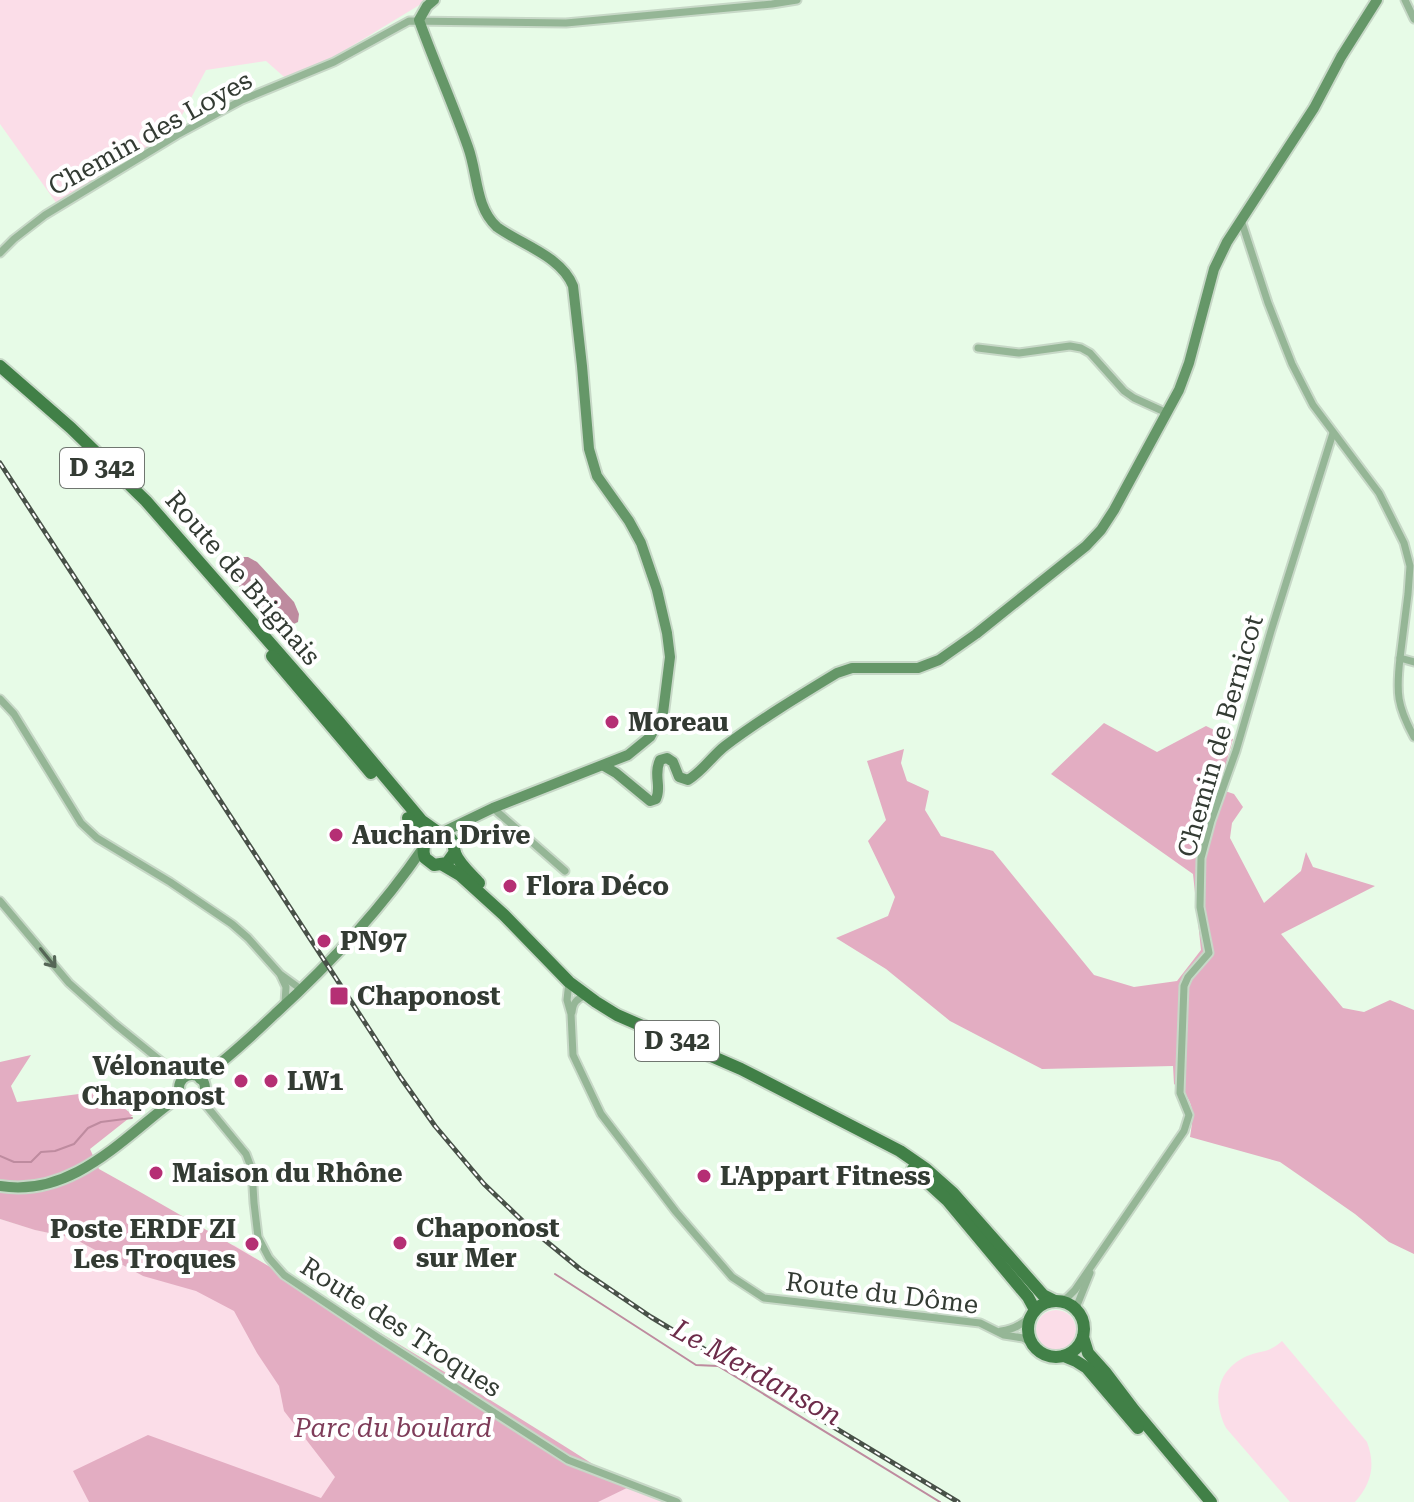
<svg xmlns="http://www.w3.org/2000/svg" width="1414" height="1502" viewBox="0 0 1414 1502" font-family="'Roboto Serif',serif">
<rect width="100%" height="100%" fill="#e7fbe7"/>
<g fill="#fbdde8">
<polygon points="0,0 425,0 426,1 291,83 266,61 206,70 165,147 62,211 0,124"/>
<polygon points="0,1219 36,1230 73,1238 143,1276 234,1245 618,1480 656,1498 675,1502 0,1502"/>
<circle cx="1056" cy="1330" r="20"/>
<path d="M 1282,1341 L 1367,1442 C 1376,1466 1371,1484 1355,1502 L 1290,1502 L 1226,1428 C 1212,1400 1216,1370 1247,1356 C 1264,1349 1267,1354 1282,1341 Z"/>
</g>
<g fill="#e3adc2">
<path d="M 1104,723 L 1157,752 L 1206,726 L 1233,739 L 1219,789 L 1234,794 L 1243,807 L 1232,823 L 1230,838 L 1264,903 L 1301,871 L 1306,852 L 1313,867 L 1375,886 L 1281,934 L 1343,1008 L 1364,1012 L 1390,1000 L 1414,1010 L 1414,1254 L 1389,1242 L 1355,1214 L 1280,1162 L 1190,1137 C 1194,1113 1195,1099 1174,1084 L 1173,1066 L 1042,1069 L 950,1021 L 886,969 L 836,938 L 888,916 L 895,897 L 868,841 L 886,820 L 867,761 L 904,749 L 901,763 L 907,781 L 929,791 L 925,810 L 941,836 L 993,851 L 1094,975 L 1134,987 L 1177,981 L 1201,950 L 1193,874 L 1051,774 Z"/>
<path d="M 31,1055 L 11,1086 L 17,1102 L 102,1091 L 133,1115 L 90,1149 L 99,1169 C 275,1267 447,1372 618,1480 L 631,1486 L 598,1502 L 89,1502 L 73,1471 L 148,1435 L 321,1498 L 335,1477 L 284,1411 L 279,1386 L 257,1353 L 234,1311 L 196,1291 L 143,1276 L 73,1238 L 35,1230 L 0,1219 L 0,1062 Z"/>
</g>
<polygon fill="#be8b9f" points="240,557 248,557 257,562 294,602 299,614 298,622 281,630 276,629 234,580 231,571 233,563"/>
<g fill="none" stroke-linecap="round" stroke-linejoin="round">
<g stroke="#be8b9f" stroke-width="2">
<polyline points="0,1156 14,1162 31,1162 41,1152 55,1151 74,1144 88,1128 101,1122 132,1118"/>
<polyline points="555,1274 696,1365 718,1366 940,1502"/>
</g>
<g stroke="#c7d8c7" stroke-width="11">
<g id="street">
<polyline points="1405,0 1414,19"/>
<polyline points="1239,222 1242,223 1268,303 1292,364 1313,405 1379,493 1404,543 1410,566 1408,594 1400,658 1414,662"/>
<polyline points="0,253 14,239 45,215 177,135 242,100 334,62 409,21 566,23 772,4 797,0"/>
<polyline points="978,348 1019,353 1070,346 1081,348 1090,353 1124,391 1134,398 1167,413"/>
<path d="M 1400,658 C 1396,693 1397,706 1414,737"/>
<polyline points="0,699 14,714 81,823 97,838 170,882 232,924 248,938 280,974 302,990"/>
<polyline points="493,808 565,871"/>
<polyline points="0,901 69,983 115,1024 183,1079"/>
<polyline points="281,976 286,987 285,1003"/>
<polyline points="569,982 567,1000 571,1014 573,1055 601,1114 676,1212 732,1277 764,1298 980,1323 1004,1335 1023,1338 1031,1342"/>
<path d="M 572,1012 C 573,1002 577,999 586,995"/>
<polyline points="200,1098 246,1154 252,1170 254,1203 258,1237 269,1258 284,1275 377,1337 568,1460 677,1502"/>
<polyline points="1062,1301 1068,1297 1075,1290 1184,1131 1189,1115 1180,1093 1184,986 1188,977 1209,953 1200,907 1201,858 1211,821 1236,751 1271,631 1333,433"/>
<polyline points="1076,1308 1090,1273"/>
<path d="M 1001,1331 C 1013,1330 1021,1325 1030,1317"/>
</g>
</g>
<g stroke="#c7d8c7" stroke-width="14">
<g id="secondary">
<path d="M 434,0 L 427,6 L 419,20 C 434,62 453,104 468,147 C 478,174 475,207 497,227 C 522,245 561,256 573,286 L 582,366 L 589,449 L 597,476 L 629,521 L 641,543 L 657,590 L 667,633 L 670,657 L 663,713 L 650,737 L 628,755 L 493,808 L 441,833"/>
<path d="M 604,766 L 616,773 L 650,801 L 656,799 C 662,787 653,776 660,760 L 667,758 L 673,762 L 679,777 L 688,780 C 703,771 712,756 725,746 C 761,719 799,696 837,673 L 852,668 L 918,668 L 939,660 L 976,634 L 1086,546 L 1101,530 L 1114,510 L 1179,390 L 1189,363 L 1214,269 L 1227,242 L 1314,108 L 1341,57 L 1377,0"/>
<circle cx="192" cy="1088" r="13"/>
<path d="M 200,1079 C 227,1059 251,1037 275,1014 C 330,964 381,909 423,848"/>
<path d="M 0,1186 C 75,1198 126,1134 181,1095"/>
</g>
</g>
<g stroke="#c7d8c7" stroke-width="16">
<g id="primary">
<polyline points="0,366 71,428 146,501 339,722 422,821 439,833"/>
<polyline points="272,656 371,773"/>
<polyline points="408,818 417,828 425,841"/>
<path d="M 455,852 L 447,863 L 434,865 L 425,858 C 419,843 432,825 448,836 C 455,841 453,846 455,853 C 459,864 472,875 479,883"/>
<polyline points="443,865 460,875 504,915 569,982 596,1002 617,1015 741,1069 900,1151 926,1169 953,1193 1043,1295 1053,1300"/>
<polyline points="913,1169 947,1200 1028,1297 1035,1310"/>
<circle cx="1056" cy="1329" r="28"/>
<polyline points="1083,1337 1088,1353 1106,1373 1134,1410 1211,1502"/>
<polyline points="1064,1356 1076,1361 1087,1368 1138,1428"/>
</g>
</g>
<use href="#street" stroke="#95b696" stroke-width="7"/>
<use href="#secondary" stroke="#659768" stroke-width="10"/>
<use href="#primary" stroke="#418047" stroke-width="12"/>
<g stroke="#485148" stroke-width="5">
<polyline id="rail" points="0,463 401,1078 435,1126 484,1184 530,1228 580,1269 651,1317 958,1502"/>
</g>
<use href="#rail" stroke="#fff" stroke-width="2" stroke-dasharray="6" stroke-linecap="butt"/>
</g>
<defs><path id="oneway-shaft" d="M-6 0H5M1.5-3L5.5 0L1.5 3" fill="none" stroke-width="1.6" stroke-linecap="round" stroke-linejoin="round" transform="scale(2)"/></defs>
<use stroke="#556656" href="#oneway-shaft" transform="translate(48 958) rotate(51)"/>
<g fill="#b52f74" stroke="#fff" stroke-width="3">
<circle cx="612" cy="722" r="8"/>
<circle cx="336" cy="835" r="8"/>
<circle cx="510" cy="886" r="8"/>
<circle cx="324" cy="941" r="8"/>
<rect x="329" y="986" width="20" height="20" rx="4"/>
<circle cx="241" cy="1081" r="8"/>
<circle cx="271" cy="1081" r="8"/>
<circle cx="156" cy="1173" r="8"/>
<circle cx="704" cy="1176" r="8"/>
<circle cx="400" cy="1243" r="8"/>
<circle cx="252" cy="1244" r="8"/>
</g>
<g text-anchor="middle" stroke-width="8" stroke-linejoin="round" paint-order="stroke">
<g fill="#fff" stroke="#707670" stroke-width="2">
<rect x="60" y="448" width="84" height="40" rx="6"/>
<rect x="635" y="1021" width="84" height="40" rx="6"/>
</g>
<g font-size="24" font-weight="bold" fill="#333b33">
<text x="102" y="476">D 342</text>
<text x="677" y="1049">D 342</text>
</g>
<g font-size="26" fill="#333b33" stroke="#fff">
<text transform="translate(150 133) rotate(-29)" y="9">Chemin des Loyes</text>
<text transform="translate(243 578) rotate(49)" y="9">Route de Brignais</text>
<text transform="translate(1220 736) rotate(-74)" y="9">Chemin de Bernicot</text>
<text transform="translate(882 1293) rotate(7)" y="9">Route du Dôme</text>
<text transform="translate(401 1327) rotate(33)" y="9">Route des Troques</text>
</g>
<g font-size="26" font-weight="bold" fill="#333b33" stroke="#fff" text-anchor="start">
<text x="628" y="731">Moreau</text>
<text x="352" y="844">Auchan Drive</text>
<text x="526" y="895">Flora Déco</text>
<text x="340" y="950">PN97</text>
<text x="357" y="1005">Chaponost</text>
<text x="225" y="1075" text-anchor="end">Vélonaute<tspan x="225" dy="30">Chaponost</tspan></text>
<text x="287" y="1090">LW1</text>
<text x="172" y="1182">Maison du Rhône</text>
<text x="720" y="1185">L'Appart Fitness</text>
<text x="416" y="1237">Chaponost<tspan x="416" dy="30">sur Mer</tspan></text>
<text x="236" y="1238" text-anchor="end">Poste ERDF ZI<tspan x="236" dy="30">Les Troques</tspan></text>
</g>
<g font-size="26" font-style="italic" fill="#7e3c59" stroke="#fff">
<text x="393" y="1437">Parc du boulard</text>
</g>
<g font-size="28" font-style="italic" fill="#6d2c4a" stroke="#fff">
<text transform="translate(757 1372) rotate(29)" y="10">Le Merdanson</text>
</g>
</g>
</svg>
